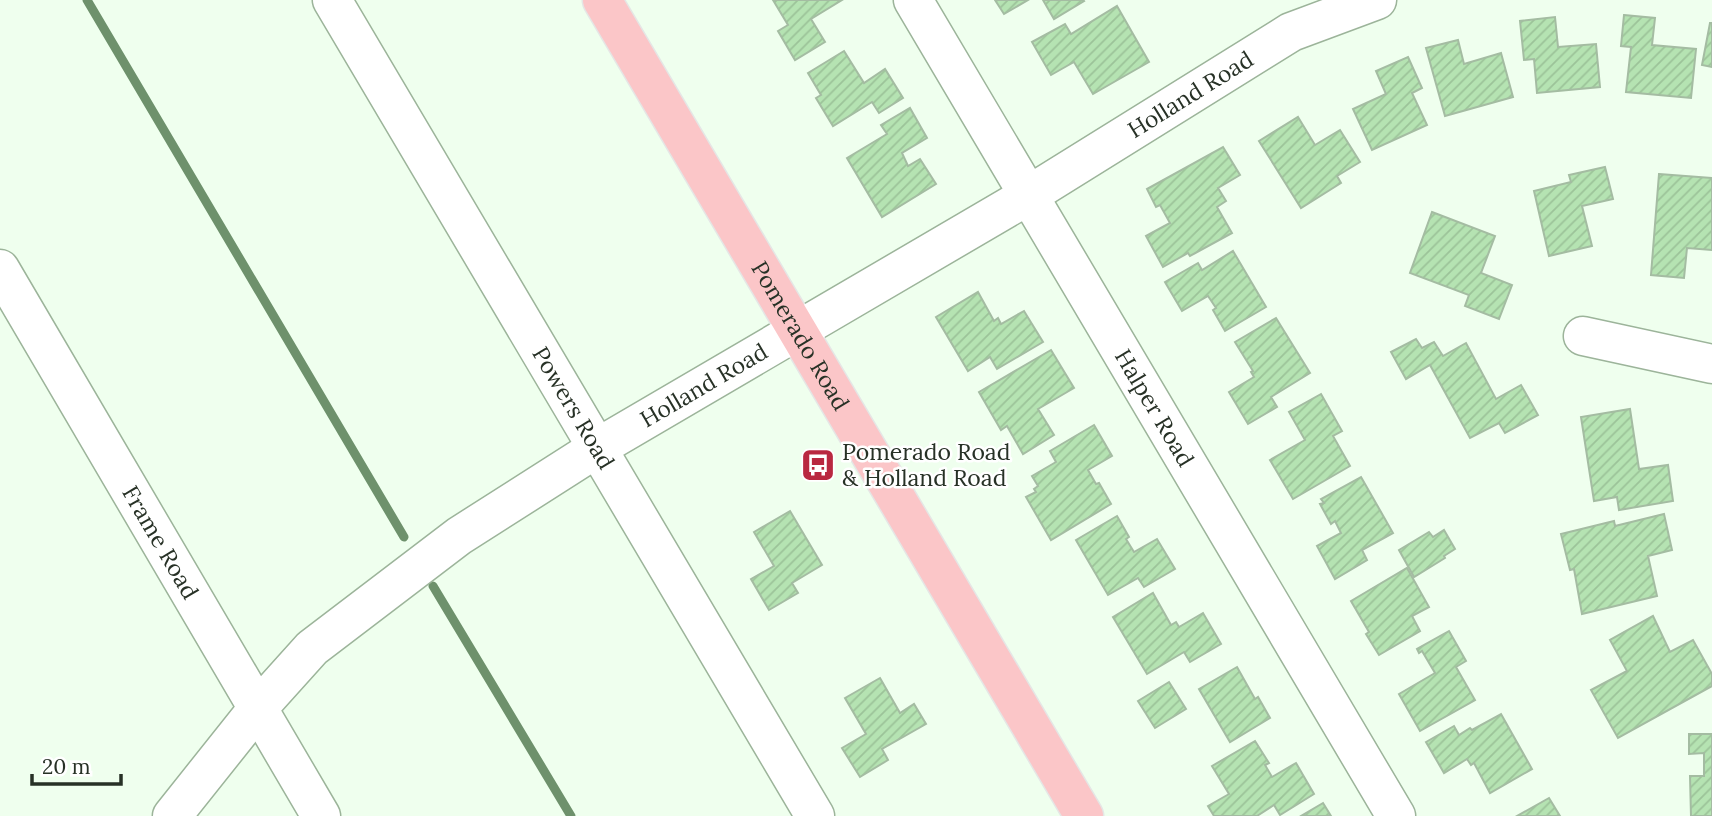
<svg xmlns="http://www.w3.org/2000/svg" width="1712" height="816" viewBox="0 0 1712 816" font-family="Lora,serif">
<defs>
<pattern id="building-hatch" width="6" height="6" patternUnits="userSpaceOnUse" patternTransform="scale(1.75)"><rect width="6" height="6" fill="#b5e3b2"/><path d="M-1 1l2-2M0 6l6-6M5 7l2-2" fill="none" stroke="#9cc399"/></pattern>
</defs>
<rect width="100%" height="100%" fill="#efffee"/>
<g fill="none" stroke-linecap="round" stroke-linejoin="round">
<g stroke="#6e916c" stroke-width="9">
<polyline points="87,0 404,537"/>
<polyline points="433,586 571,816"/>
</g>
</g>
<g fill="url(#building-hatch)" stroke="#a4bca2" stroke-width="2">
<polygon points="773,0 842,0 811,19 825,42 795,60 778,31 788,25"/>
<polygon points="995,0 1028,0 1004,14"/>
<polygon points="1043,0 1083,0 1084,1 1054,19"/>
<polygon points="1117,6 1149,62 1093,94 1074,62 1051,75 1032,42 1065,24 1071,34"/>
<polygon points="1624,15 1655,18 1652,45 1696,49 1691,98 1626,92 1631,47 1621,46"/>
<polygon points="1555,17 1558,47 1596,44 1600,87 1537,93 1534,59 1524,60 1520,21"/>
<polygon points="1710,23 1712,23 1712,67 1702,65"/>
<polygon points="1458,40 1464,64 1501,53 1513,97 1445,116 1426,48"/>
<polygon points="844,51 864,83 885,69 903,98 879,113 872,102 833,126 816,98 821,95 808,73"/>
<polygon points="1408,57 1422,88 1412,93 1427,125 1372,150 1353,109 1386,94 1376,71"/>
<polygon points="910,108 927,138 902,153 908,166 920,159 936,184 882,217 847,158 887,134 881,125"/>
<polygon points="1298,117 1315,145 1340,130 1360,162 1337,176 1341,183 1301,208 1259,141"/>
<polygon points="1223,147 1240,175 1218,188 1226,201 1217,207 1232,233 1190,256 1188,253 1163,267 1146,236 1170,223 1160,205 1156,207 1147,189"/>
<polygon points="1605,167 1613,199 1582,206 1592,246 1549,256 1534,191 1571,182 1569,175"/>
<polygon points="1659,174 1712,178 1712,250 1687,248 1684,278 1651,275"/>
<polygon points="1432,212 1495,236 1481,273 1512,285 1499,319 1465,306 1469,295 1410,273"/>
<polygon points="1233,251 1266,307 1225,331 1213,310 1216,308 1208,296 1182,311 1165,282 1198,263 1202,270"/>
<polygon points="978,292 994,321 998,318 1001,324 1024,311 1043,342 997,369 990,357 968,371 936,317"/>
<polygon points="1276,318 1310,373 1271,397 1277,407 1248,424 1229,392 1254,377 1251,372 1253,371 1235,342"/>
<polygon points="1416,339 1422,348 1434,342 1443,356 1466,343 1496,399 1521,385 1538,415 1505,433 1499,423 1470,438 1430,365 1406,379 1391,352"/>
<polygon points="1051,350 1074,388 1038,409 1054,435 1023,454 1007,426 1001,430 979,392"/>
<polygon points="1321,394 1342,431 1333,436 1350,466 1293,499 1270,460 1305,440 1289,412"/>
<polygon points="1630,409 1639,469 1668,465 1673,501 1619,510 1617,497 1594,501 1581,417"/>
<polygon points="1094,425 1112,456 1088,470 1096,484 1099,483 1111,504 1051,540 1026,497 1036,492 1034,489 1038,486 1032,476 1056,462 1050,451"/>
<polygon points="1361,477 1393,533 1362,550 1367,560 1335,579 1317,546 1341,533 1335,521 1331,524 1320,504 1324,503 1321,499"/>
<polygon points="790,511 822,565 792,583 798,593 769,610 751,579 774,566 754,532"/>
<polygon points="1664,514 1672,550 1648,556 1657,596 1582,614 1574,569 1570,570 1561,534 1614,521 1615,526"/>
<polygon points="1117,516 1129,537 1126,539 1134,552 1157,539 1175,569 1144,587 1138,578 1108,595 1076,540"/>
<polygon points="1444,530 1455,549 1444,556 1445,558 1414,577 1399,550 1429,532 1433,537"/>
<polygon points="1407,568 1429,607 1412,616 1420,631 1379,655 1366,634 1369,632 1351,601"/>
<polygon points="1153,593 1171,625 1176,622 1179,627 1203,613 1221,644 1190,662 1184,652 1147,674 1113,617"/>
<polygon points="1653,616 1670,652 1693,640 1712,674 1712,686 1618,738 1591,690 1627,671 1610,640"/>
<polygon points="1449,631 1466,661 1456,667 1475,700 1420,731 1399,694 1435,673 1422,651 1419,653 1417,649"/>
<polygon points="1237,667 1255,699 1258,697 1270,718 1230,742 1199,689"/>
<polygon points="880,678 900,713 914,704 926,724 882,749 888,760 860,777 842,748 866,734 845,698"/>
<polygon points="1169,682 1186,709 1155,728 1138,701"/>
<polygon points="1501,714 1532,769 1490,793 1474,763 1471,765 1467,759 1444,773 1426,742 1454,726 1459,735 1470,728 1472,730"/>
<polygon points="1689,734 1712,734 1712,816 1691,816 1690,776 1704,776 1704,753 1689,754"/>
<polygon points="1255,741 1269,763 1265,765 1272,777 1296,763 1314,794 1280,815 1274,805 1257,816 1214,816 1208,806 1229,794 1212,766"/>
<polygon points="1549,798 1560,816 1517,816"/>
<polygon points="1323,803 1331,816 1301,816"/>
</g>
<g fill="none" stroke-linecap="round" stroke-linejoin="round">
<g stroke="#9cb49a" stroke-width="41">
<g id="minor">
<path id="s1" d="M 332,0 L 815,816"/>
<path id="s2" d="M 913,0 L 1396,816"/>
<path id="s3" d="M 0,269 L 321,816"/>
<polyline points="1583,336 1712,364"/>
<path id="s4" d="M 172,816 L 258,708 L 312,648 L 459,536 L 597,448 L 1029,195 L 1291,32 L 1377,0"/>
</g>
</g>
<g stroke="#e5e6e5" stroke-width="41">
<g id="major">
<path id="s5" d="M 602,0 L 1084,816"/>
</g>
</g>
<use href="#minor" stroke="#fff" stroke-width="38"/>
<use href="#major" stroke="#fbc6c8" stroke-width="38"/>
</g>
<defs>
<g id="bus-square" transform="scale(1.75)"><rect x="-9" y="-9" width="18" height="18" rx="4" fill="#b92840" stroke="#fff"/><path d="M-5-6H5V4H4V6H2V4H-2V6H-4V4H-5ZM-3.5-4V0h7V-4ZM-3.5 1.2v1.5H-2V1.2ZM2 1.2v1.5H3.5V1.2Z" fill="#fff"/></g>
</defs>
<g fill-rule="evenodd">
<use href="#bus-square" x="818" y="465"/>
</g>
<g text-anchor="middle" stroke-width="5" stroke-linejoin="round" paint-order="stroke">
<g font-size="23" fill="#273126" stroke="#fff">
<text dy="8" stroke="none"><textPath href="#s4" startOffset="1258">Holland Road</textPath></text>
<text dy="8" stroke="none"><textPath href="#s5" startOffset="390">Pomerado Road</textPath></text>
<text dy="8" stroke="none"><textPath href="#s4" startOffset="691">Holland Road</textPath></text>
<text dy="8" stroke="none"><textPath href="#s1" startOffset="474">Powers Road</textPath></text>
<text dy="8" stroke="none"><textPath href="#s2" startOffset="474">Halper Road</textPath></text>
<text dy="8" stroke="none"><textPath href="#s3" startOffset="317">Frame Road</textPath></text>
</g>
<g font-size="23" fill="#273126" stroke="#fff" text-anchor="start">
<text x="842" y="460">Pomerado Road<tspan x="842" dy="26">&amp; Holland Road</tspan></text>
</g>
</g>
<path d="M32 774v10h89v-10" fill="none" stroke="#273126" stroke-width="3.5"/>
<text x="42" y="774" font-size="21" fill="#273126" stroke="#ffffff" stroke-width="5" paint-order="stroke">20 m</text>
</svg>
